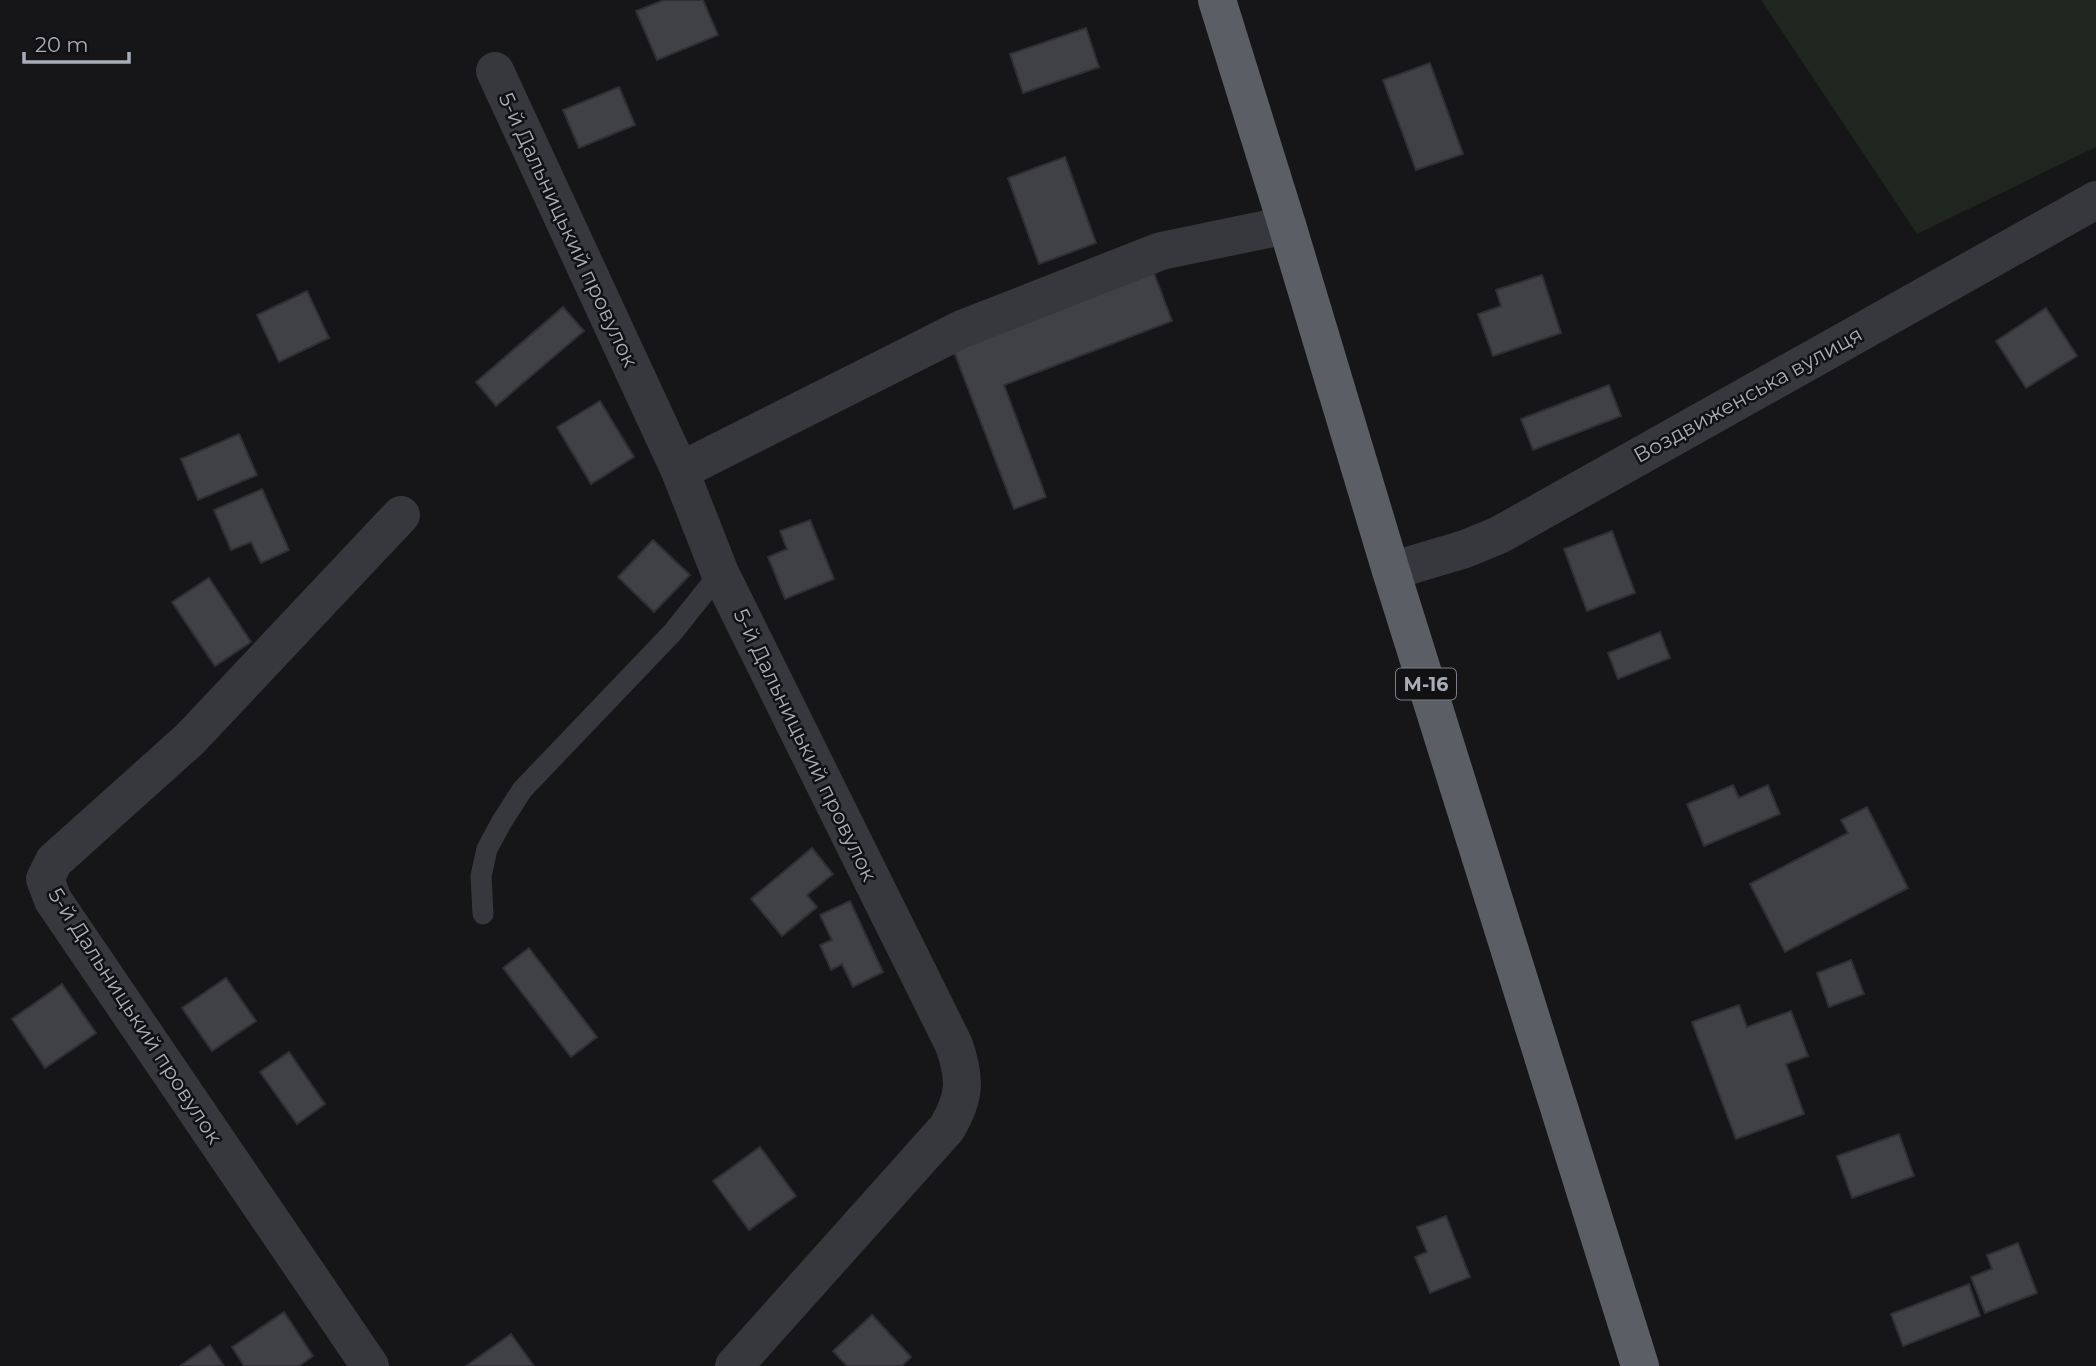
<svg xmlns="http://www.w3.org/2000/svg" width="2096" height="1366" viewBox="0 0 2096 1366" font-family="Montserrat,sans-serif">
<rect width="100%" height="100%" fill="#161618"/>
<polygon fill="#1e261f" points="1761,0 2096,0 2096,147 1917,234"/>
<g fill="#404145" stroke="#303034" stroke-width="2">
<polygon points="664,0 703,0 718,35 657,60 636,11"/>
<polygon points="1086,28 1099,67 1023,93 1010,54"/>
<polygon points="1430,63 1463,154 1416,170 1383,80"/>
<polygon points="619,87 635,125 579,148 563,110"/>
<polygon points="1065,157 1096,243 1039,264 1008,178"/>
<polygon points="1154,273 1172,321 1004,385 1046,497 1014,509 953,349"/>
<polygon points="1542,275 1561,333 1493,356 1478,314 1501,306 1496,290"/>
<polygon points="307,291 329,338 279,362 257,315"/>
<polygon points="563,307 584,331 496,406 476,382"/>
<polygon points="2046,308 2077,356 2026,388 1996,341"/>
<polygon points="1609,385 1621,416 1533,450 1521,419"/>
<polygon points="600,401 634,457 591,484 557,427"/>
<polygon points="239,434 257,475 198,500 181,459"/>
<polygon points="262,489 289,550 261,563 251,542 231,550 214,510"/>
<polygon points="810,520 834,579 785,599 768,557 787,549 780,531"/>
<polygon points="1612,531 1635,593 1587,611 1564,549"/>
<polygon points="653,540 690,575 654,612 618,577"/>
<polygon points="209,578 251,642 215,666 172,602"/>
<polygon points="1660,632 1670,658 1618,679 1608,653"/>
<polygon points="1733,785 1739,798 1768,785 1780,814 1704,846 1687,804"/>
<polygon points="1867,807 1908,888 1785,952 1750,884 1848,833 1841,820"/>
<polygon points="812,848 833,874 807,895 817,907 782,936 751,899"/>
<polygon points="850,901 883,972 853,987 842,964 831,970 820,945 832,940 820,915"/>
<polygon points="529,948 597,1037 571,1057 503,968"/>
<polygon points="1851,960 1864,994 1829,1007 1817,973"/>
<polygon points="226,978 256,1021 212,1051 182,1008"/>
<polygon points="62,984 96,1033 45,1068 12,1019"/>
<polygon points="1739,1005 1747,1027 1791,1011 1808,1056 1786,1064 1804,1114 1736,1139 1692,1022"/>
<polygon points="289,1052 325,1104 297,1124 260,1072"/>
<polygon points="1899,1134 1914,1176 1852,1198 1837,1156"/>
<polygon points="760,1147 796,1196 749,1230 713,1181"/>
<polygon points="1446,1216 1470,1277 1430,1293 1415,1257 1427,1252 1417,1227"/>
<polygon points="2018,1243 2037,1293 1985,1313 1971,1277 1992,1269 1987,1255"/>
<polygon points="1969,1284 1980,1316 1903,1346 1891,1314"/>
<polygon points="284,1312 313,1356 299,1366 244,1366 232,1347"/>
<polygon points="872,1315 911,1357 902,1366 847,1366 833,1351"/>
<polygon points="511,1334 534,1366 466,1366"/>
<polygon points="210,1345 224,1366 180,1366"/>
</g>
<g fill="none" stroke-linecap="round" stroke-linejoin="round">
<polyline stroke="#37383d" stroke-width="21" points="483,914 481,876 487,849 501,823 522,790 673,632 720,573"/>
<g stroke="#37383d" stroke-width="38">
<path d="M 495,71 L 680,471 L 720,573 L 954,1045 C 966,1080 965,1097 947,1128 L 734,1366"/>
<polyline points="680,471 962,329 1161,251 1287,225"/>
<polyline points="1391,571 1465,549 1499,535 2096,200"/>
<polyline points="370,1366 53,900 45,879 54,861 190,739 401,515"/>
</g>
<polyline stroke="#5b5e65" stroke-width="38" points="1217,0 1287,225 1391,571 1640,1366"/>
</g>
<g text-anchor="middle" stroke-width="5" stroke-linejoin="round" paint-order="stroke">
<rect fill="#111113" stroke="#7b7e86" stroke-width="2" x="1396" y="668.5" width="60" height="31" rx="5"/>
<g font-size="19" font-weight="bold" fill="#a8adb8">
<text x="1426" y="691">М-16</text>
</g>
<g font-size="21" fill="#a8adb8" stroke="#111113">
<text transform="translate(568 230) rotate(65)" y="7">5-й Дальницький провулок</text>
<text transform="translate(1748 395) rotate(-29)" y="7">Воздвиженська вулиця</text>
<text transform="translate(805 745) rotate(64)" y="7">5-й Дальницький провулок</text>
<text transform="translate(135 1016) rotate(57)" y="7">5-й Дальницький провулок</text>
</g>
</g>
<path d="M24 52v10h105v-10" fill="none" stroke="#a8adb8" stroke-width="3.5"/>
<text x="35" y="52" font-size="21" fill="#a8adb8" stroke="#111113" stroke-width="5" paint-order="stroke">20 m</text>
</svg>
